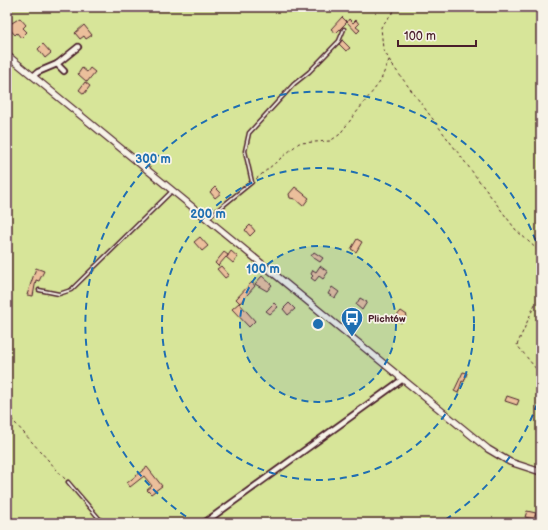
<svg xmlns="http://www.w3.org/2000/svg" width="548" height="530" viewBox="0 0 548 530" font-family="'Balsamiq Sans',sans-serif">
<rect width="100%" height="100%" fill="#f7f3e8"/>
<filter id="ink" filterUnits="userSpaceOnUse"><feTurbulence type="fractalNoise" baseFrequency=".025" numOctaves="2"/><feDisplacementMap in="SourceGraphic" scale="8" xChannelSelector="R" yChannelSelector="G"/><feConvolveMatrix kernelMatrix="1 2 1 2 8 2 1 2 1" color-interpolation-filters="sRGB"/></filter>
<g filter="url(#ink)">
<rect fill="#d7e599" stroke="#908262" x="7" y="7" width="534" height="516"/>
<g fill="#ebbf9b" stroke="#4a1f2b">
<polygon points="342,17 347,22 349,19 353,23 356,20 359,24 356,27 360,30 357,33 347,22 336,33 331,29"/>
<polygon points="20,18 26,25 23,28 27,32 21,38 17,33 15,35 7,26"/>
<polygon points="84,25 92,35 86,39 84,36 80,39 75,33"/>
<polygon points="342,40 350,48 346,51 339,44"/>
<polygon points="43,44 51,53 45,58 38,49"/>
<polygon points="82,68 87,72 90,68 95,72 87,82 78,74"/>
<polygon points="85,82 90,86 84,94 79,90"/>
<polygon points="215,187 221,193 215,198 210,192"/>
<polygon points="295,187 309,198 303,206 295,199 290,198 289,194"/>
<polygon points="250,225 255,231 250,236 245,230"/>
<polygon points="200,237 208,246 202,251 194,242"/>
<polygon points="357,239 362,242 356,252 351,249"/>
<polygon points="231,251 238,257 233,263 226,257 218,266 215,263 224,252 228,255 227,257"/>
<polygon points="314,252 323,258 320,262 311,256"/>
<polygon points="221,266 229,275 225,278 217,269"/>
<polygon points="320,266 328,272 323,279 319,276 315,281 311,278 313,276 311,274 313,270 316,272"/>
<polygon points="36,268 44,271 39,281 36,280 33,296 27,295"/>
<polygon points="262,276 272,285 267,291 255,284"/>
<polygon points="252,282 255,286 240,303 236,299"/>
<polygon points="332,287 339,292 335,298 328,294"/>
<polygon points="360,298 367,302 362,310 356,305"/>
<polygon points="239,303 255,321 249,327 232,309"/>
<polygon points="274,303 278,307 270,314 266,311"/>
<polygon points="289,303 295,309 288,315 283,309"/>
<polygon points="401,311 407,315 401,323 395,318"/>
<polygon points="463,372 467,373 464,382 462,381 458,393 454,391"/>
<polygon points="507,396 519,400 517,405 505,401"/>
<polygon points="147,467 162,486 151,494 147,490 152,486 144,476 130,487 127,483"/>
<polygon points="527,511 536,513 534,519 525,517"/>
</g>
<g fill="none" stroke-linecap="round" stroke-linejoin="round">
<g stroke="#4a1f2b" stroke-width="5">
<g id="service">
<polyline points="208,218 252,182 245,151 249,133 294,84 309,72 339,41 344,29"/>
<polyline points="39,290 59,294 71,290 172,191"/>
<polyline points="68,482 103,523"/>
</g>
</g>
<g stroke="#4a1f2b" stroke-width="8">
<g id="minor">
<polyline points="57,64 64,71"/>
<polyline points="33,76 38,72 57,64 78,47"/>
<polyline points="204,523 403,379"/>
</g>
</g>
<g stroke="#4a1f2b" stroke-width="8">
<polyline id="tertiary" points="7,55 488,449 510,462 541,472"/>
</g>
<g stroke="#4a1f2b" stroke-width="1" stroke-dasharray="3 3" stroke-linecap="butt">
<polyline points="397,7 381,27 383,49 393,66 516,230 541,253"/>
<polyline points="256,179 299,143 330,141 339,135 380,82 389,60"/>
<polyline points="535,304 517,345 541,375"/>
<polyline points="7,414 65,479"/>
</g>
<use href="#service" stroke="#f7f3e8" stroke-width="2"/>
<use href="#minor" stroke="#f7f3e8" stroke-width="4.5"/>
<use href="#tertiary" stroke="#f7f3e8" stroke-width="5.5"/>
</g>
</g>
<circle cx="318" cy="324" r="78" fill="#1f6fb2" fill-opacity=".12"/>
<g fill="none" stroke="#1f6fb2" stroke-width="2" stroke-dasharray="7 5">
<circle cx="318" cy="324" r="78"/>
<circle cx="318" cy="324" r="156"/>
<path d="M541 392A233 233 0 0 1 440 523M196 523A233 233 0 1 1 541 256"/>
</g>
<defs>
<g id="bus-pin" transform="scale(1.15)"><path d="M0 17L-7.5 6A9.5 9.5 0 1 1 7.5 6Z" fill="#1f6fb2" stroke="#f7f3e8"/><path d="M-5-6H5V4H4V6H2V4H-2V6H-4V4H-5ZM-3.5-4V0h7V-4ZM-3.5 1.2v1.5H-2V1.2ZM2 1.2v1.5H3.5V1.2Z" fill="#fff"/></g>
</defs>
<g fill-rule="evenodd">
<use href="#bus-pin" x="352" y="318"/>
</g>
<g text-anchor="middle" stroke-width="3.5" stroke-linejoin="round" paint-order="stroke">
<g font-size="10" font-weight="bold" fill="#4a1f2b" stroke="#f7f3e8" text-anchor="start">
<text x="368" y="322">Plichtów</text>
</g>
</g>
<circle cx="318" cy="324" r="6" fill="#1f6fb2" stroke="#f7f3e8" stroke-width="2"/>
<g font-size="12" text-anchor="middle" font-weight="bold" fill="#1f6fb2" stroke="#f7f3e8" stroke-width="3.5" stroke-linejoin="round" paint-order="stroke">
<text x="153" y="163">300 m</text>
<text x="208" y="218">200 m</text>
<text x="263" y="273">100 m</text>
</g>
<rect width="548" height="530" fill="none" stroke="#f7f3e8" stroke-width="24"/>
<rect x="12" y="12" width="524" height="506" fill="none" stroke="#4a1f2b" stroke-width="1.5" filter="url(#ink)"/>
<path d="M398 40v6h78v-6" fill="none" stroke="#4a1f2b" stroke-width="2"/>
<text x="404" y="40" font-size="12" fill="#4a1f2b" stroke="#f7f3e8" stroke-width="3" paint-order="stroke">100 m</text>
</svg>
